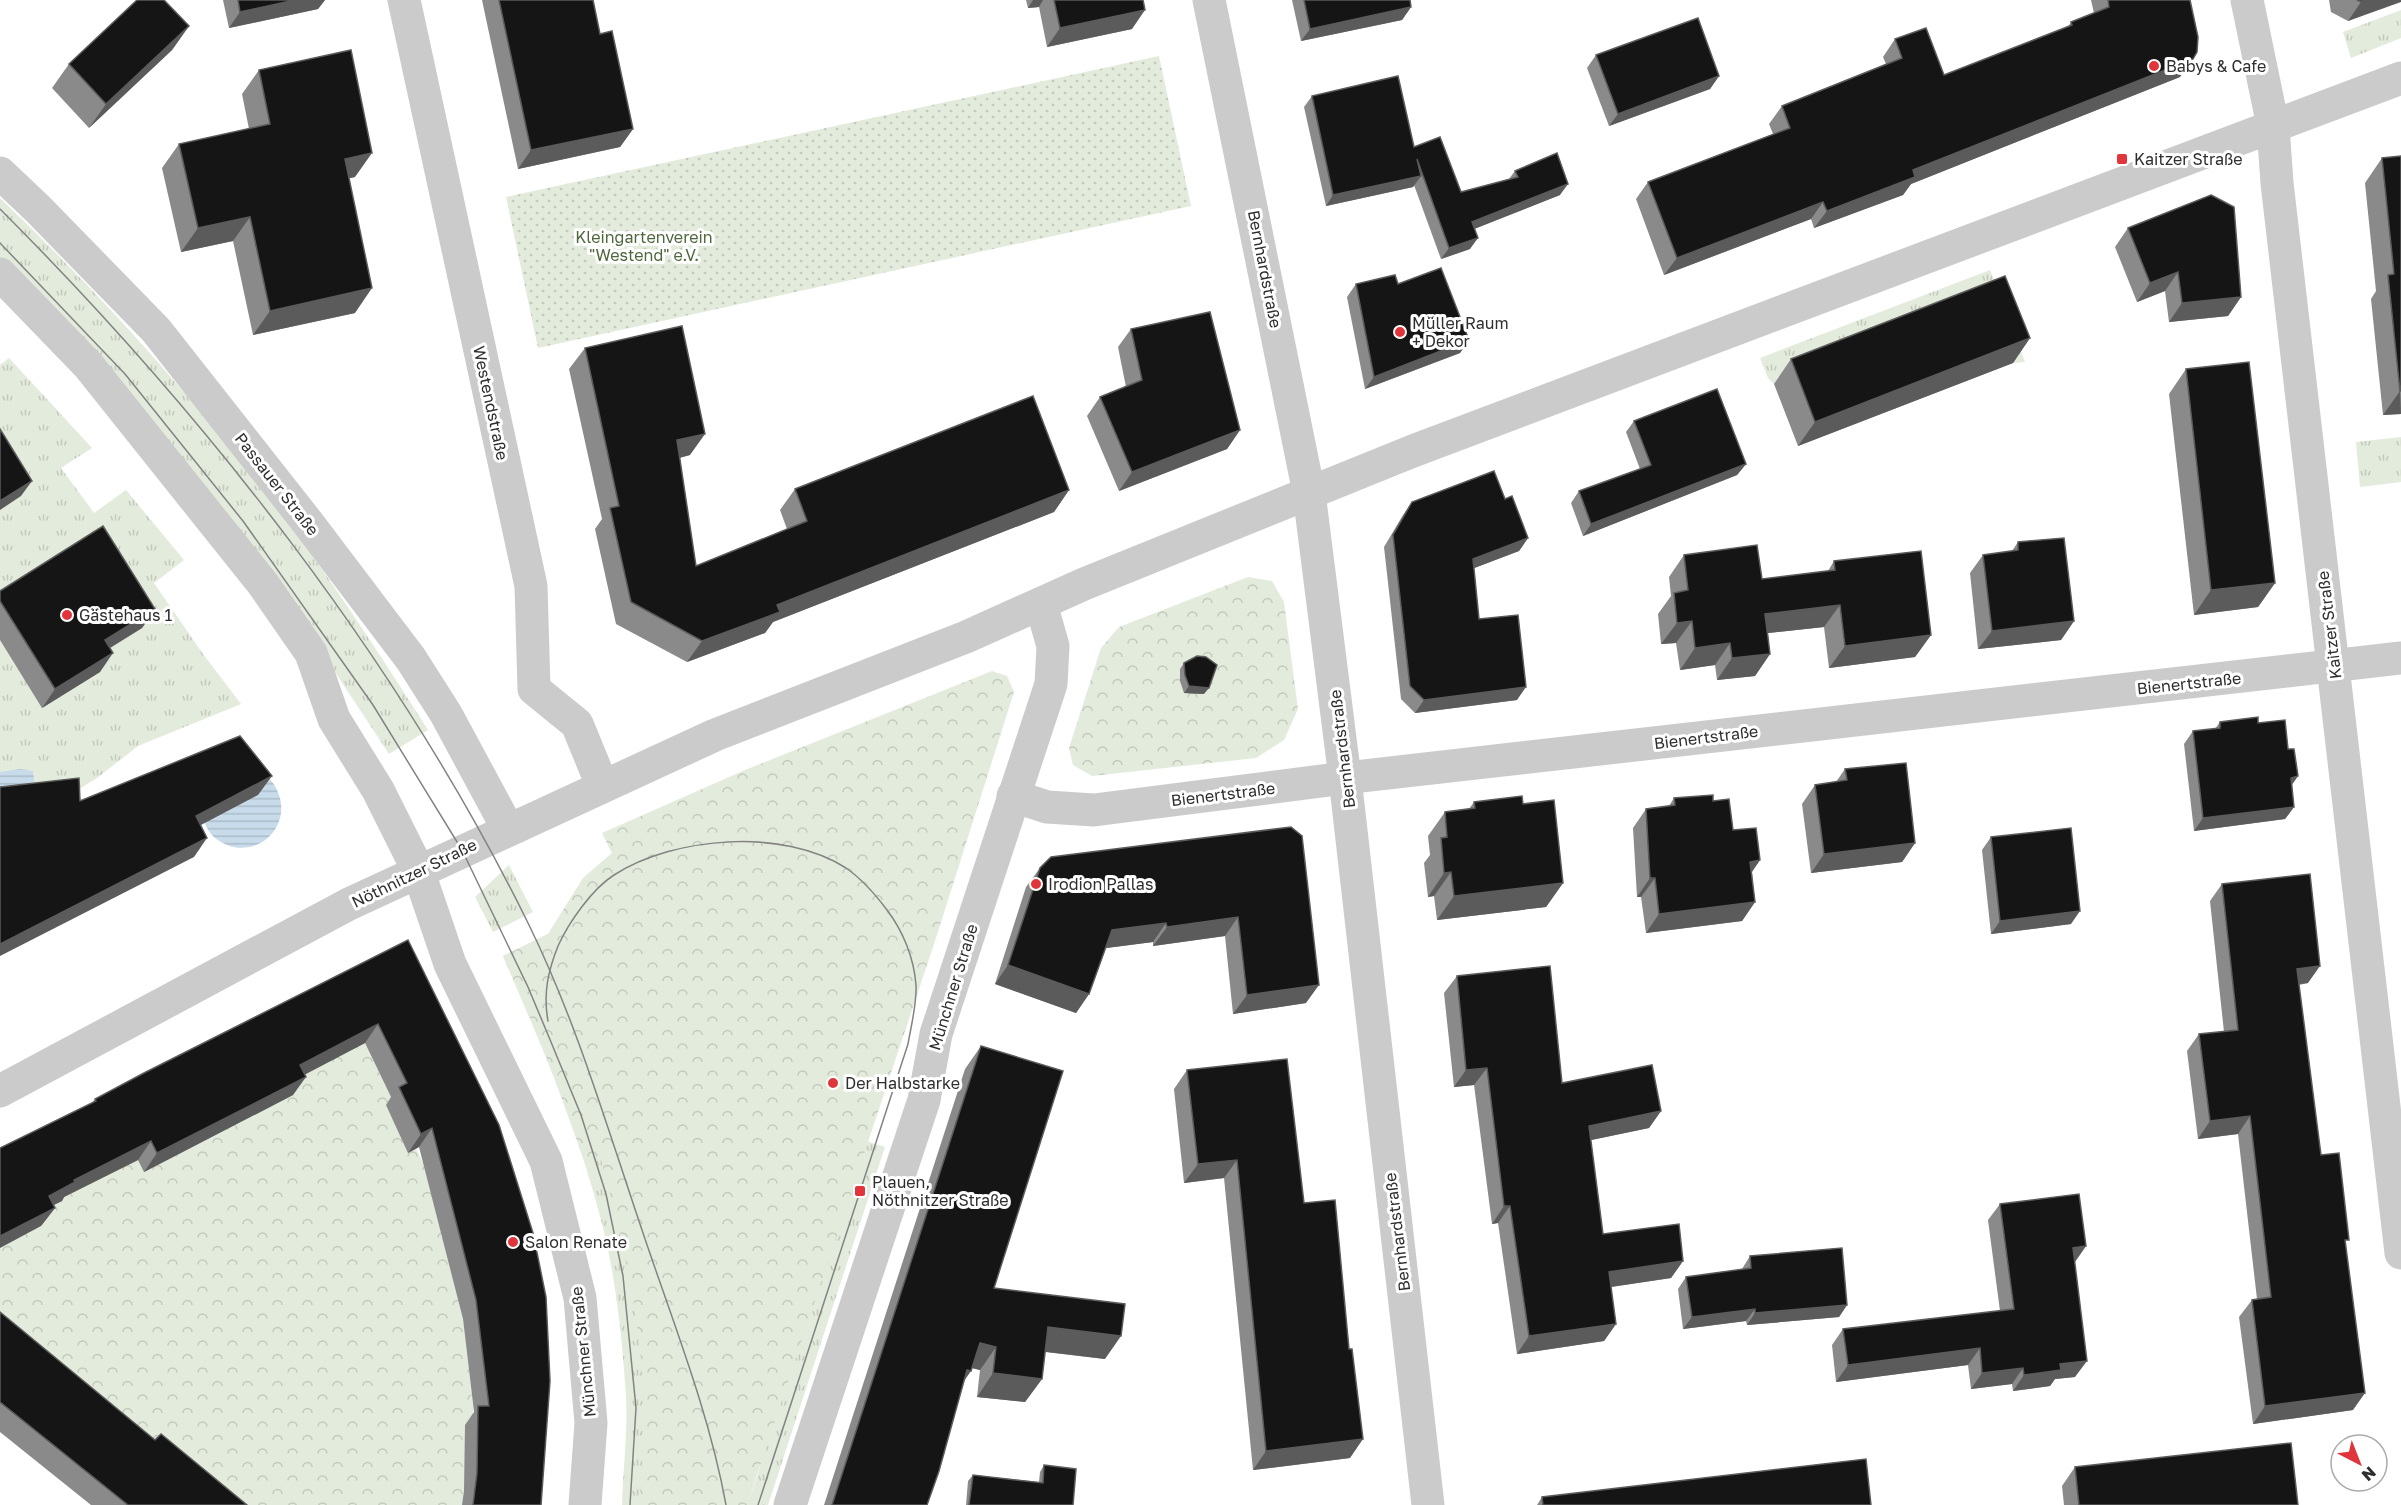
<svg xmlns="http://www.w3.org/2000/svg" width="2401" height="1505" viewBox="0 0 2401 1505" font-family="'Golos Text',sans-serif">
<defs>
<pattern id="grass-tufts" width="24" height="20" patternUnits="userSpaceOnUse" patternTransform="scale(1.5)"><rect width="24" height="20" fill="#e3ebdc"/><path d="M3 7l-1-3M5 7V3M7 7l1-3M15 17l-1-3M17 17v-4M19 17l1-3" fill="none" stroke="#c3cabd"/></pattern>
<pattern id="park-crowns" width="20" height="18" patternUnits="userSpaceOnUse" patternTransform="scale(1.5)"><rect width="20" height="18" fill="#e3ebdc"/><path d="M2 6a3 3 0 1 1 6 0M12 15a3 3 0 1 1 6 0" fill="none" stroke="#c3cabd"/></pattern>
<pattern id="garden-dots" width="8" height="8" patternUnits="userSpaceOnUse" patternTransform="scale(1.5)"><rect width="8" height="8" fill="#e3ebdc"/><path d="M2 2h.1M6 6h.1" fill="none" stroke="#c3cabd" stroke-width="1.8" stroke-linecap="round"/></pattern>
<pattern id="water-rules" width="6" height="5" patternUnits="userSpaceOnUse" patternTransform="scale(1.5)"><rect width="6" height="5" fill="#c8dbea"/><path d="M0 2.5h6" fill="none" stroke="#acbcc9"/></pattern>
</defs>
<rect width="100%" height="100%" fill="#fff"/>
<g fill="url(#grass-tufts)">
<polygon points="2401,10 2401,38 2351,58 2343,32"/>
<path d="M 0,198 C 108,301 208,414 297,534 C 343,598 386,664 428,730 L 389,754 L 306,628 L 0,262 Z"/>
<polygon points="1990,270 2025,362 2013,363 1988,300 1774,384 1768,378 1760,358"/>
<polygon points="9,358 92,448 61,468 94,513 126,490 184,560 154,583 203,654 241,704 138,746 97,778 66,797 0,772 0,365"/>
<polygon points="2401,437 2401,482 2360,487 2356,442"/>
<polygon points="509,865 533,912 493,932 475,897"/>
<path d="M 548,934 L 735,1479 L 660,1505 L 622,1505 C 623,1469 628,1432 626,1396 C 622,1337 616,1277 601,1220 C 578,1129 540,1042 503,956 Z"/>
<polygon points="841,1133 885,1147 768,1505 727,1505 750,1496 758,1474"/>
</g>
<g fill="url(#park-crowns)">
<polygon points="1248,577 1272,581 1284,602 1298,709 1284,740 1256,758 1092,776 1073,765 1069,748 1101,648 1119,627"/>
<path d="M 992,671 L 1007,676 L 1014,692 L 936,938 L 747,1505 L 638,1505 C 656,1388 631,1268 600,1156 L 584,1160 L 546,1055 L 503,956 L 548,934 L 583,878 L 612,853 L 602,833 L 745,770 Z"/>
<polygon points="338,988 425,1167 449,1260 463,1319 473,1405 473,1505 198,1505 0,1341 0,1233 33,1144"/>
</g>
<polygon fill="url(#garden-dots)" points="1159,56 1191,206 538,348 506,197"/>
<g fill="url(#water-rules)">
<polygon points="20,769 33,771 35,788 0,804 0,772"/>
<path d="M 254,770 C 260,774 269,777 273,783 C 301,824 252,869 214,837 C 208,832 205,823 202,817 Z"/>
</g>
<g fill="none" stroke-linecap="round" stroke-linejoin="round">
<g stroke="#cbcbcb" stroke-width="33">
<polyline points="404,0 531,586 534,689 577,724 602,785"/>
<polyline points="1209,0 1309,493 1345,778 1428,1505"/>
<polyline points="2247,0 2273,126 2277,183 2401,1253"/>
<polyline points="0,173 38,209 156,330 308,523 411,659 446,714 508,829"/>
<polyline points="0,274 88,365 263,584 311,653 334,719 378,790 418,870 450,964 546,1161 580,1298 591,1423 585,1505"/>
<polyline points="1013,796 1047,807 1094,810 1345,778 2401,658"/>
<polyline points="0,1091 349,904 715,735 966,637 1084,584 1413,451 2401,78"/>
<polyline points="790,1505 924,1100 936,1034 1051,684 1053,646 1041,604"/>
</g>
<g stroke="#838383" stroke-width="1.5">
<path d="M 0,209 C 206,415 400,662 529,925 C 577,1023 607,1127 642,1230 C 672,1320 709,1411 726,1505"/>
<polyline points="0,243 125,374 243,521 373,705 462,850 528,987 551,1042 581,1115 606,1194 623,1276 636,1408 630,1505"/>
<path d="M 548,1021 C 543,994 548,971 558,946 C 569,922 592,889 614,875 C 675,836 784,828 846,868 C 862,879 875,894 887,910 C 903,931 914,958 916,985 C 917,1004 911,1026 908,1044 L 758,1505"/>
</g>
</g>
<g fill="#8a8a8a">
<polygon points="223,0 325,0 318,9 229,28"/>
<polygon points="482,0 593,0 600,34 633,129 620,147 518,169"/>
<polygon points="1026,0 1143,0 1132,29 1047,47 1039,7 1028,8"/>
<polygon points="1292,0 1410,0 1411,7 1402,20 1301,41"/>
<polygon points="2091,0 2190,0 2180,77 1911,184 1903,195 1814,228 1811,219 1664,275 1636,199 1648,182 1773,134 1769,124 1782,106 1886,64 1883,57 1895,39 1944,75 2068,27 2071,22 2094,13"/>
<polygon points="2329,0 2401,0 2348,21 2331,12"/>
<polygon points="189,26 172,50 89,128 52,88 69,64"/>
<polygon points="1596,55 1719,76 1710,89 1609,126 1587,68"/>
<polygon points="259,70 355,177 349,178 355,313 253,335 233,241 181,252 162,168 179,144 249,129 242,94"/>
<polygon points="1312,96 1414,147 1461,192 1509,179 1515,171 1560,195 1474,229 1470,249 1441,259 1414,185 1413,187 1326,206 1304,107"/>
<polygon points="2401,156 2401,414 2383,415 2371,299 2376,291 2365,183 2382,158"/>
<polygon points="2128,228 2241,297 2228,316 2169,322 2165,291 2137,302 2115,247"/>
<polygon points="1356,284 1398,284 1469,340 1460,353 1365,389 1347,297"/>
<polygon points="1131,329 1240,430 1227,449 1119,491 1087,416 1100,397 1126,387 1118,347"/>
<polygon points="2030,338 2013,363 1798,446 1774,384 1791,359"/>
<polygon points="585,348 690,455 680,458 696,566 787,529 780,510 795,489 1069,490 1054,512 773,622 765,633 687,662 616,624 595,529 602,519 569,369"/>
<polygon points="2186,369 2275,583 2258,607 2194,615 2169,394"/>
<polygon points="1634,421 1746,464 1737,475 1583,536 1571,503 1579,491 1640,469 1626,432"/>
<polygon points="1505,499 1528,538 1519,551 1474,568 1479,619 1517,700 1415,713 1401,699 1384,547 1403,515 1412,502"/>
<polygon points="2018,542 2074,621 2061,640 1978,649 1970,573 1983,555 2012,551"/>
<polygon points="1684,555 1762,579 1828,571 1834,561 1931,635 1915,657 1829,668 1824,627 1768,633 1770,654 1755,676 1717,680 1715,665 1680,670 1676,643 1661,644 1658,614 1671,596 1669,577"/>
<polygon points="0,591 155,609 142,628 110,648 100,672 42,708 0,640"/>
<polygon points="1184,663 1204,694 1184,693 1180,681 1180,669"/>
<polygon points="2220,722 2258,723 2288,749 2298,776 2292,784 2294,807 2285,819 2194,831 2184,744 2193,731 2215,729"/>
<polygon points="1845,769 1915,843 1902,862 1811,873 1802,804 1815,785 1836,782"/>
<polygon points="1674,798 1713,801 1733,830 1760,860 1752,872 1755,902 1742,921 1646,933 1641,897 1637,897 1633,828 1646,809 1669,806"/>
<polygon points="1474,802 1523,804 1563,883 1546,907 1437,920 1434,896 1428,897 1424,863 1430,855 1428,836 1445,812 1469,809"/>
<polygon points="1291,827 1306,1003 1233,1014 1225,936 1153,946 1153,942 1106,948 1089,994 1076,1013 995,984 1026,887 1040,868"/>
<polygon points="1991,837 2071,924 1991,934 1982,850"/>
<polygon points="2222,884 2308,983 2299,985 2321,1155 2346,1244 2353,1410 2253,1424 2239,1317 2252,1300 2257,1299 2238,1134 2198,1139 2187,1051 2199,1034 2224,1032 2210,901"/>
<polygon points="408,940 541,1505 462,1505 464,1491 465,1425 474,1412 463,1319 419,1147 408,1153 386,1105 391,1097 365,1043 305,1074 293,1095 144,1172 138,1160 64,1197 62,1201 53,1205 55,1208 41,1226 92,1103 95,1099"/>
<polygon points="1457,976 1562,1083 1661,1111 1649,1128 1591,1140 1603,1234 1683,1261 1671,1278 1611,1287 1616,1324 1604,1341 1517,1354 1498,1223 1492,1224 1474,1085 1454,1087 1444,993"/>
<polygon points="981,1046 994,1288 1105,1359 1045,1352 1042,1379 1025,1402 977,1397 980,1370 972,1368 965,1379 927,1505 824,1505 965,1069"/>
<polygon points="1187,1070 1304,1203 1350,1458 1253,1470 1224,1178 1184,1183 1174,1089"/>
<polygon points="2000,1204 2086,1246 2075,1262 2075,1377 2055,1379 2050,1386 2013,1391 2012,1384 1971,1389 1968,1365 1836,1382 1832,1345 1843,1329 2000,1311 1988,1220"/>
<polygon points="1750,1256 1847,1305 1839,1317 1747,1325 1746,1321 1683,1329 1678,1289 1686,1277 1742,1269"/>
<polygon points="0,1312 155,1440 247,1505 91,1505 0,1432"/>
<polygon points="1044,1465 1073,1505 966,1505 968,1481 973,1475 1039,1482 1040,1472"/>
<polygon points="2075,1467 2298,1505 2064,1505 2062,1486"/>
<polygon points="1542,1497 1871,1505 1537,1505"/>
</g>
<g fill="#5b5b5b">
<polygon points="295,0 325,0 318,9 229,28 240,12"/>
<polygon points="1033,0 1043,0 1039,7 1028,8"/>
<polygon points="2367,0 2401,0 2401,2 2348,21 2361,2"/>
<polygon points="1411,7 1402,20 1301,41 1310,29"/>
<polygon points="1145,10 1132,29 1047,47 1060,28"/>
<polygon points="189,26 172,50 89,128 106,104"/>
<polygon points="2193,59 2180,77 1911,184 1903,195 1814,228 1827,211 1913,170"/>
<polygon points="1719,76 1710,89 1609,126 1618,114"/>
<polygon points="633,129 620,147 518,169 531,150"/>
<polygon points="372,153 355,177 328,183 345,159"/>
<polygon points="1421,176 1413,187 1326,206 1333,195"/>
<polygon points="1568,184 1560,195 1464,233 1472,222"/>
<polygon points="1823,202 1811,219 1664,275 1677,258"/>
<polygon points="250,217 233,241 181,252 198,228"/>
<polygon points="1478,238 1470,249 1441,259 1449,248"/>
<polygon points="2178,272 2165,291 2137,302 2150,283"/>
<polygon points="372,288 355,313 253,335 270,311"/>
<polygon points="2241,297 2228,316 2169,322 2182,303"/>
<polygon points="2030,338 2013,363 1798,446 1815,422"/>
<polygon points="1469,340 1460,353 1365,389 1374,377"/>
<polygon points="2400,391 2401,414 2383,415"/>
<polygon points="1240,430 1227,449 1119,491 1132,472"/>
<polygon points="705,434 690,455 662,462 677,440"/>
<polygon points="1746,464 1737,475 1583,536 1591,524"/>
<polygon points="32,481 21,496 0,510 0,501"/>
<polygon points="1069,490 1054,512 773,622 765,633 687,662 702,641 777,605"/>
<polygon points="1528,538 1519,551 1464,572 1473,559"/>
<polygon points="2275,583 2258,607 2194,615 2211,590"/>
<polygon points="1840,605 1824,627 1750,635 1765,614"/>
<polygon points="155,609 142,628 92,659 105,640"/>
<polygon points="1692,621 1676,643 1661,644 1677,623"/>
<polygon points="2074,621 2061,640 1978,649 1992,631"/>
<polygon points="1931,635 1915,657 1829,668 1845,646"/>
<polygon points="1730,643 1715,665 1680,670 1695,648"/>
<polygon points="113,653 100,672 42,708 55,689"/>
<polygon points="1770,654 1755,676 1717,680 1732,658"/>
<polygon points="1189,686 1209,688 1204,694 1184,693"/>
<polygon points="1526,687 1517,700 1415,713 1424,700"/>
<polygon points="272,776 258,795 182,835 196,816"/>
<polygon points="2298,776 2289,789 2291,778"/>
<polygon points="2294,807 2285,819 2194,831 2203,818"/>
<polygon points="207,838 194,857 0,956 0,944"/>
<polygon points="1915,843 1902,862 1811,873 1824,854"/>
<polygon points="1760,860 1747,879 1750,862"/>
<polygon points="1451,872 1434,896 1428,897 1444,873"/>
<polygon points="1650,878 1655,878 1641,897 1637,897"/>
<polygon points="1563,883 1546,907 1437,920 1454,896"/>
<polygon points="1755,902 1742,921 1646,933 1659,914"/>
<polygon points="2080,911 2071,924 1991,934 2000,921"/>
<polygon points="1238,917 1225,936 1153,946 1167,927"/>
<polygon points="1166,923 1153,942 1099,949 1112,930"/>
<polygon points="1008,965 1089,994 1076,1013 995,984"/>
<polygon points="2320,966 2308,983 2285,986 2297,969"/>
<polygon points="1319,985 1306,1003 1233,1014 1247,995"/>
<polygon points="378,1024 365,1043 287,1084 300,1065"/>
<polygon points="1487,1068 1474,1085 1454,1087 1466,1070"/>
<polygon points="306,1077 293,1095 144,1172 157,1153"/>
<polygon points="1661,1111 1649,1128 1577,1143 1589,1126"/>
<polygon points="2250,1116 2238,1134 2198,1139 2210,1121"/>
<polygon points="432,1128 419,1147 408,1153 421,1134"/>
<polygon points="151,1141 138,1160 64,1197 62,1201 36,1214 49,1196 74,1180"/>
<polygon points="1237,1160 1224,1178 1184,1183 1198,1164"/>
<polygon points="1504,1206 1510,1206 1498,1223 1492,1224"/>
<polygon points="55,1208 41,1226 0,1248 0,1236"/>
<polygon points="2086,1246 2074,1263 2073,1248"/>
<polygon points="1683,1261 1671,1278 1597,1289 1609,1272"/>
<polygon points="1847,1305 1839,1317 1747,1325 1755,1313"/>
<polygon points="1755,1309 1746,1321 1683,1329 1692,1317"/>
<polygon points="1616,1324 1604,1341 1517,1354 1529,1336"/>
<polygon points="1048,1327 1121,1336 1105,1359 1031,1350"/>
<polygon points="980,1343 996,1347 980,1370 964,1366"/>
<polygon points="1980,1348 1968,1365 1836,1382 1848,1365"/>
<polygon points="2087,1361 2075,1377 2055,1379 2050,1386 2013,1391 2024,1375 2060,1364"/>
<polygon points="2023,1368 2012,1384 1971,1389 1982,1373"/>
<polygon points="967,1370 971,1371 955,1394"/>
<polygon points="993,1373 1042,1379 1025,1402 977,1397"/>
<polygon points="2365,1393 2353,1410 2253,1424 2265,1406"/>
<polygon points="1363,1439 1350,1458 1253,1470 1266,1451"/>
</g>
<g fill="#151515" stroke="#5b5b5b" stroke-width="1.5">
<polygon points="137,0 164,0 189,26 106,104 69,64"/>
<polygon points="238,0 295,0 240,12"/>
<polygon points="499,0 593,0 600,34 612,31 633,129 531,150"/>
<polygon points="1054,0 1143,0 1145,10 1060,28"/>
<polygon points="1304,0 1410,0 1411,7 1310,29"/>
<polygon points="2108,0 2190,0 2198,37 2197,52 2193,59 1913,170 1915,177 1827,211 1823,202 1677,258 1648,182 1790,128 1782,106 1902,58 1895,39 1926,28 1944,75 2072,25 2071,22 2109,7"/>
<polygon points="2357,0 2367,0 2361,2"/>
<polygon points="1698,18 1719,76 1618,114 1596,55"/>
<polygon points="351,50 372,153 345,159 372,288 270,311 250,217 198,228 179,144 270,124 259,70"/>
<polygon points="1398,76 1414,147 1440,137 1461,192 1518,177 1515,171 1557,153 1568,184 1472,222 1478,238 1449,248 1417,159 1421,176 1333,195 1312,96"/>
<polygon points="2401,156 2401,391 2400,391 2388,275 2394,274 2382,158"/>
<polygon points="2211,195 2234,207 2241,297 2182,303 2178,272 2150,283 2128,228"/>
<polygon points="1441,268 1469,340 1374,377 1356,284 1395,275 1398,284"/>
<polygon points="2005,276 2030,338 1815,422 1791,359"/>
<polygon points="1210,312 1240,430 1132,472 1100,397 1142,380 1131,329"/>
<polygon points="682,326 705,434 677,440 696,566 807,521 795,489 1033,396 1069,490 777,605 780,612 702,641 631,602 610,508 619,506 585,348"/>
<polygon points="2249,362 2275,583 2211,590 2186,369"/>
<polygon points="1717,389 1746,464 1591,524 1579,491 1651,465 1634,421"/>
<polygon points="0,429 32,481 0,501"/>
<polygon points="1494,471 1505,499 1512,496 1528,538 1473,559 1479,619 1518,615 1526,687 1424,700 1410,686 1393,535 1412,502"/>
<polygon points="103,526 155,609 105,640 113,653 55,689 0,601 0,591"/>
<polygon points="2064,538 2074,621 1992,631 1983,555 2018,550 2018,542"/>
<polygon points="1757,545 1762,579 1835,570 1834,561 1921,551 1931,635 1845,646 1840,605 1765,614 1770,654 1732,658 1730,643 1695,648 1692,621 1677,623 1674,593 1688,590 1684,555"/>
<polygon points="1197,656 1206,657 1217,665 1209,688 1189,686 1185,675 1184,663"/>
<polygon points="2258,717 2258,723 2285,720 2288,749 2294,749 2298,776 2291,778 2294,807 2203,818 2193,731 2220,728 2220,722"/>
<polygon points="240,736 272,776 196,816 207,838 0,944 0,787 79,778 80,801"/>
<polygon points="1906,763 1915,843 1824,854 1815,785 1847,780 1845,769"/>
<polygon points="1713,795 1713,801 1729,799 1733,830 1756,828 1760,860 1750,862 1755,902 1659,914 1655,878 1650,878 1646,809 1675,805 1674,798"/>
<polygon points="1522,796 1523,804 1554,800 1563,883 1454,896 1451,872 1444,873 1441,838 1447,837 1445,812 1475,808 1474,802"/>
<polygon points="1291,827 1302,836 1319,985 1247,995 1238,917 1167,927 1166,923 1112,930 1089,994 1008,965 1040,868 1051,857"/>
<polygon points="2071,828 2080,911 2000,921 1991,837"/>
<polygon points="2310,874 2320,966 2297,969 2321,1155 2339,1153 2349,1240 2345,1240 2365,1393 2265,1406 2252,1300 2271,1297 2250,1116 2210,1121 2199,1034 2238,1030 2222,884"/>
<polygon points="408,940 499,1125 533,1233 546,1297 550,1381 541,1505 473,1505 477,1473 478,1406 489,1406 476,1300 432,1128 421,1134 399,1087 407,1083 378,1024 300,1065 306,1077 157,1153 151,1141 74,1180 75,1182 49,1196 55,1208 0,1236 0,1148 96,1101 95,1099 144,1073"/>
<polygon points="1550,966 1562,1083 1652,1065 1661,1111 1589,1126 1603,1234 1679,1224 1683,1261 1609,1272 1616,1324 1529,1336 1510,1206 1504,1206 1487,1068 1466,1070 1457,976"/>
<polygon points="981,1046 1063,1071 994,1288 1125,1304 1121,1336 1048,1327 1042,1379 993,1373 996,1347 980,1343 971,1371 967,1370 939,1471 927,1505 832,1505"/>
<polygon points="1287,1059 1304,1203 1335,1200 1349,1349 1352,1349 1363,1439 1266,1451 1237,1160 1198,1164 1187,1070"/>
<polygon points="2079,1194 2086,1246 2073,1248 2087,1361 2060,1364 2061,1370 2024,1375 2023,1368 1982,1373 1980,1348 1848,1365 1843,1329 2014,1309 2000,1204"/>
<polygon points="1842,1248 1847,1305 1755,1313 1755,1309 1692,1317 1686,1277 1751,1268 1750,1256"/>
<polygon points="0,1312 155,1440 161,1434 247,1505 128,1505 0,1402"/>
<polygon points="2291,1443 2298,1505 2079,1505 2075,1467"/>
<polygon points="1866,1459 1871,1505 1543,1505 1542,1497"/>
<polygon points="1044,1465 1076,1469 1073,1505 969,1505 973,1475 1043,1483"/>
</g>
<g fill="#df353b" stroke="#fff" stroke-width="2">
<circle cx="2154" cy="66" r="6"/>
<rect x="2116" y="153" width="12" height="12" rx="3"/>
<circle cx="1400" cy="332" r="6"/>
<circle cx="67" cy="615" r="6"/>
<circle cx="1036" cy="884" r="6"/>
<circle cx="833" cy="1083" r="6"/>
<rect x="854" y="1185" width="12" height="12" rx="3"/>
<circle cx="513" cy="1242" r="6"/>
</g>
<g text-anchor="middle" stroke-width="6" stroke-linejoin="round" paint-order="stroke">
<g font-size="16" fill="#2e2e2e" stroke="#fff" text-anchor="start">
<text x="2166" y="72">Babys &amp; Cafe</text>
<text x="2134" y="165">Kaitzer Straße</text>
<text x="1412" y="329">Müller Raum<tspan x="1412" dy="18">+ Dekor</tspan></text>
<text x="79" y="621">Gästehaus 1</text>
<text x="1048" y="890">Irodion Pallas</text>
<text x="845" y="1089">Der Halbstarke</text>
<text x="872" y="1188">Plauen,<tspan x="872" dy="18">Nöthnitzer Straße</tspan></text>
<text x="525" y="1248">Salon Renate</text>
</g>
<g font-size="16" fill="#4f673d" stroke="#fff">
<text x="644" y="243">Kleingartenverein<tspan x="644" dy="18">"Westend" e.V.</tspan></text>
</g>
<g font-size="16" fill="#2e2e2e" stroke="#fff">
<text transform="translate(1265 269) rotate(79)" y="6">Bernhardstraße</text>
<text transform="translate(491 403) rotate(78)" y="6">Westendstraße</text>
<text transform="translate(277 484) rotate(52)" y="6">Passauer Straße</text>
<text transform="translate(2329 625) rotate(-97)" y="6">Kaitzer Straße</text>
<text transform="translate(2189 683) rotate(-6)" y="6">Bienertstraße</text>
<text transform="translate(1706 737) rotate(-7)" y="6">Bienertstraße</text>
<text transform="translate(1342 749) rotate(-97)" y="6">Bernhardstraße</text>
<text transform="translate(1223 794) rotate(-7)" y="6">Bienertstraße</text>
<text transform="translate(414 873) rotate(-26)" y="6">Nöthnitzer Straße</text>
<text transform="translate(953 987) rotate(-73)" y="6">Münchner Straße</text>
<text transform="translate(1397 1232) rotate(-97)" y="6">Bernhardstraße</text>
<text transform="translate(583 1352) rotate(-96)" y="6">Münchner Straße</text>
</g>
</g>
<g transform="translate(2359 1463) rotate(138)"><circle r="28" fill="#ffffff" stroke="#ababab" stroke-width="1.5"/>
<path d="M0-4.5L10 22L0 15L-10 22Z" fill="#df353b"/>
<text y="-9" font-size="16" font-weight="bold" text-anchor="middle" fill="#2e2e2e">N</text>
</g>
</svg>
